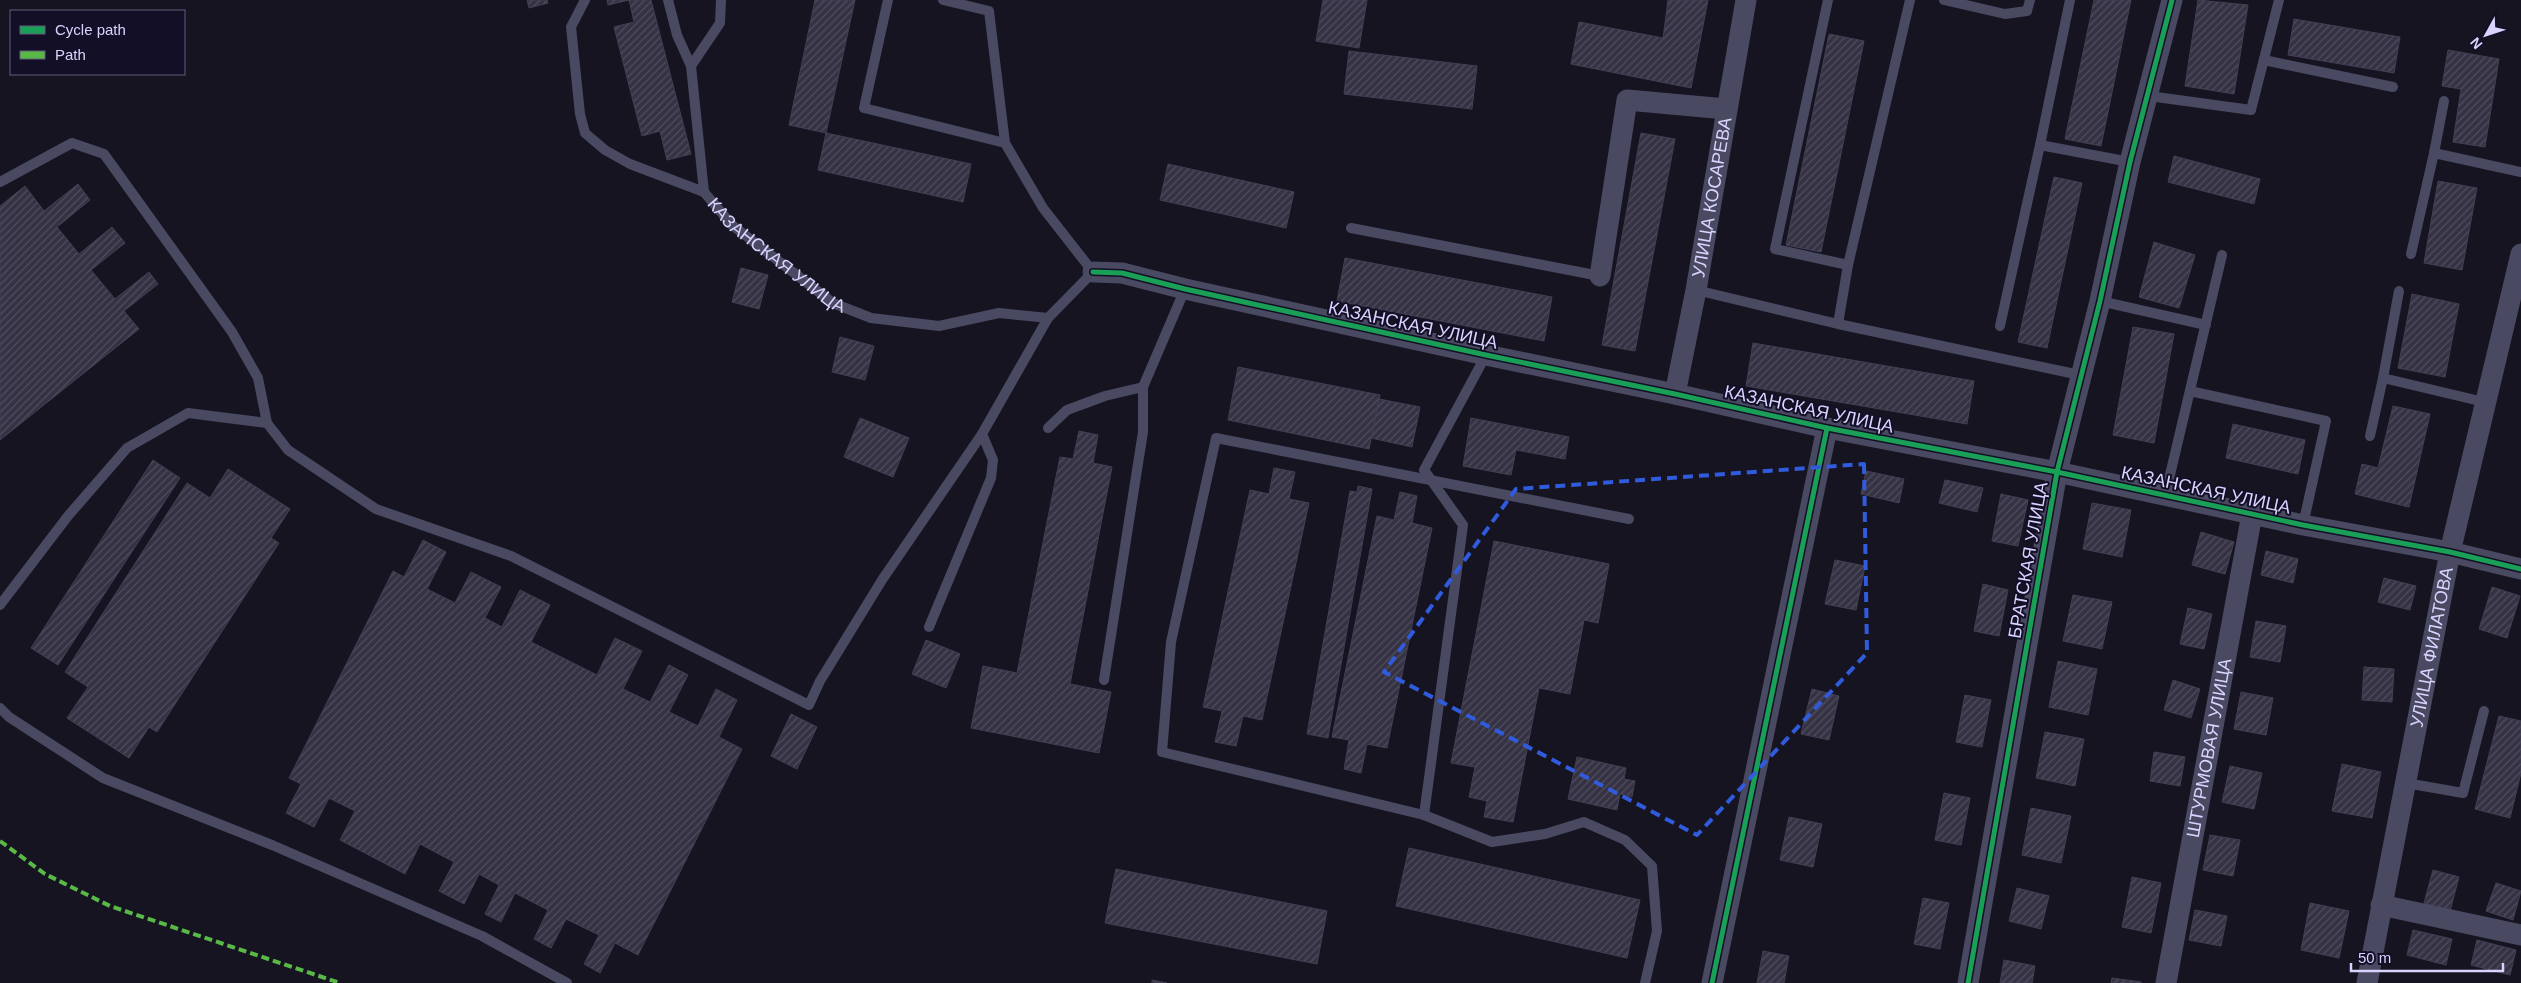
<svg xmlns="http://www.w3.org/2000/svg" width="2521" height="983" viewBox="0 0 2521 983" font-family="Arial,sans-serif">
<defs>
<pattern id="building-hatch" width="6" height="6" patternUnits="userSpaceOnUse" patternTransform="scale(1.25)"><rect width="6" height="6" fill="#343243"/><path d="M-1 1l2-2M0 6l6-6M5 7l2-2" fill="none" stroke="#514f5f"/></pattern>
</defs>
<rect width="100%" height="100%" fill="#161421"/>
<g fill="url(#building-hatch)" stroke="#433f54">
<polygon points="527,0 547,0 548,3 529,8"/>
<polygon points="607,0 651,0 691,154 667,160 660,131 642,136 614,27 634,22 629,0 608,5"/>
<polygon points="815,0 855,0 826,133 789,125"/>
<polygon points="1323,0 1367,0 1359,48 1316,41"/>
<polygon points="1668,0 1708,0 1691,88 1571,64 1579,22 1663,38"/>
<polygon points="2094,0 2131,0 2101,146 2065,139"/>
<polygon points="2198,0 2248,5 2234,94 2185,86"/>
<polygon points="2294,19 2400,37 2394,73 2288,55"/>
<polygon points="1829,34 1864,41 1821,252 1786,245"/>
<polygon points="2448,50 2499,59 2485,147 2453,142 2461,89 2442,86"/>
<polygon points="1349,51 1477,66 1472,109 1344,94"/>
<polygon points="826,133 971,164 963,202 818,170"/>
<polygon points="1641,133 1675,139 1635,351 1602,345"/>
<polygon points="2174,156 2260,179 2254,204 2168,182"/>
<polygon points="1168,164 1294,192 1286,228 1160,200"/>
<polygon points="2054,177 2082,183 2047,348 2018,342"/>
<polygon points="2438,181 2477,188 2462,270 2424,263"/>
<polygon points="78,184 90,200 57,227 79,254 112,227 125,243 91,270 115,299 149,272 158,284 124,311 139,329 0,440 0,206 25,186 44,211"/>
<polygon points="2154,242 2195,255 2179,308 2139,297"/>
<polygon points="1345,258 1552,297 1544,341 1337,301"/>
<polygon points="741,268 768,275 759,309 732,302"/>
<polygon points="2412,294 2459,304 2445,377 2398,368"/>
<polygon points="2133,327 2174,334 2154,443 2113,435"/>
<polygon points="840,337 874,346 865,380 832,372"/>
<polygon points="1753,343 1974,381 1967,424 1746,386"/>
<polygon points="1238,367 1380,395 1369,449 1228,420"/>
<polygon points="1379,399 1420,407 1412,447 1371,438"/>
<polygon points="2393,406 2430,414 2409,507 2355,494 2362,464 2378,468"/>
<polygon points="860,418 909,438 893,477 844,457"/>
<polygon points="1471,418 1569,437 1565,459 1516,450 1511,475 1463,466"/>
<polygon points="2233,424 2305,440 2298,474 2226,458"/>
<polygon points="1079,431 1098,435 1093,463 1112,467 1070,684 1111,692 1099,753 971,728 983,666 1017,673 1060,457 1073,459"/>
<polygon points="153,460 180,478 58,665 31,648"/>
<polygon points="1274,468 1295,472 1289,499 1309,503 1262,720 1243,716 1236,746 1215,742 1222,711 1203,707 1250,490 1269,494"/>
<polygon points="228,469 290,509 271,538 279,543 157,732 149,727 129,758 67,718 88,687 65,672 187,483 210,498"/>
<polygon points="1866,471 1904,479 1899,503 1861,494"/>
<polygon points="1945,480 1983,488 1977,512 1939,503"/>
<polygon points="1358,486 1372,489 1328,738 1307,734 1350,491 1357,492"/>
<polygon points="1400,492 1417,496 1412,523 1432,528 1387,748 1367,744 1361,773 1344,769 1349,740 1332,737 1377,516 1394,520"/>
<polygon points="2001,494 2028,500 2018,546 1992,541"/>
<polygon points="2092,503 2131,510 2122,557 2083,549"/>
<polygon points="2201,532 2234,542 2225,574 2192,565"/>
<polygon points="423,540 446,552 427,589 455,603 471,572 501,587 485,618 502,627 520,590 550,605 531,642 597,675 615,638 642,651 623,689 650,702 669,665 688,675 669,712 698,726 716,689 737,700 719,737 742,749 638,955 615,943 600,973 584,964 599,935 566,919 551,948 534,939 548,910 515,893 501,922 485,914 499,885 479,874 464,904 439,891 454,862 420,844 405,874 340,840 355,811 329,798 314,827 286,813 301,784 289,778 393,571 404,577"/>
<polygon points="1494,541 1609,564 1598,623 1584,620 1570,694 1539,688 1513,822 1484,817 1487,801 1469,797 1475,767 1451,763"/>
<polygon points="2266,551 2298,559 2293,583 2261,575"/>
<polygon points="1835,560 1865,566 1856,610 1825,604"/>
<polygon points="2384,578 2416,586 2410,610 2378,602"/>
<polygon points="1983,584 2008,590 1999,636 1974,631"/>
<polygon points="2492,587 2520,596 2507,638 2479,629"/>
<polygon points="2073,595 2112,602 2102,649 2063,641"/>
<polygon points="2188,608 2212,614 2204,649 2180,644"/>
<polygon points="2256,621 2286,626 2280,662 2250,657"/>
<polygon points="926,640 960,654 946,688 912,674"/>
<polygon points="2058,661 2097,669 2088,715 2049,707"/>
<polygon points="2364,667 2394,669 2392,702 2362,700"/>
<polygon points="2173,680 2200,689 2191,718 2164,710"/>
<polygon points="1812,689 1839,696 1829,740 1801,734"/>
<polygon points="2241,692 2273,698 2266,735 2234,729"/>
<polygon points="1965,695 1991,700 1982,747 1956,742"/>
<polygon points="791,714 817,727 797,769 771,756"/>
<polygon points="2499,716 2521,721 2521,773 2510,818 2475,809"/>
<polygon points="2045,732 2084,739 2075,786 2036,778"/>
<polygon points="2154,752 2185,757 2180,786 2150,781"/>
<polygon points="1577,757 1626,768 1624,779 1635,781 1632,797 1620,794 1617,810 1568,799"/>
<polygon points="2342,764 2381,772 2372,818 2332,811"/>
<polygon points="2230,766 2262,773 2254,809 2222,802"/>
<polygon points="1944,793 1970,798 1961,845 1935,840"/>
<polygon points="2031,808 2071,816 2061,863 2022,855"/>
<polygon points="1789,817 1822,824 1813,867 1780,860"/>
<polygon points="2210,835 2240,840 2233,876 2203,870"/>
<polygon points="1409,848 1640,900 1627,958 1396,906"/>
<polygon points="1116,869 1327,911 1317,964 1105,923"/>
<polygon points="2433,870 2459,877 2450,911 2424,903"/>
<polygon points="2132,877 2161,883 2151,933 2122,927"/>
<polygon points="2496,883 2521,891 2513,920 2486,911"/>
<polygon points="2017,888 2049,896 2041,929 2009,921"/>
<polygon points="1923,898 1949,903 1940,949 1914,944"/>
<polygon points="2310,903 2349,911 2339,958 2301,950"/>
<polygon points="2195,910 2227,916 2221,946 2189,940"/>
<polygon points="2413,930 2452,939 2446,965 2407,955"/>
<polygon points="2477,940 2516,950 2510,975 2471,965"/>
<polygon points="1763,951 1789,956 1784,983 1757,983"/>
<polygon points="2004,960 2035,966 2032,983 2000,983"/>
<polygon points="2112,978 2141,982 2141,983 2111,983"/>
<polygon points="1152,980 1167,983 1152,983"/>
</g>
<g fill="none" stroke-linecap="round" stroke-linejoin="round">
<g stroke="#4a4962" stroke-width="10">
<polyline points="585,0 571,27 580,114 585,133 605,150 630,164 704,192"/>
<path id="s1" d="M 668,0 L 677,35 L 691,66 L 704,192 L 732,225 L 833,303 L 871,318 L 939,326 L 999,313 L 1048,318"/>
<polyline points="888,0 864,108 1005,143"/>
<polyline points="1828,0 1775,249 1848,265"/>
<polyline points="1910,0 1848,265 1838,324 2080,375"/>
<polyline points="1944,0 2005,14 2027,11 2030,0"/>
<polyline points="2264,60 2393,87"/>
<polyline points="691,66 720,23 721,0"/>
<polyline points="2149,96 2251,110 2279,0"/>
<polyline points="2040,145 2070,0"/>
<polyline points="2434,153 2444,101"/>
<polyline points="0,182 72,143 104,154 232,332 258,378 267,423 288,450 376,509 511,556 809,705 820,681 882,580 982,434 1048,318 1093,272 1043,208 1005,143 989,11 943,0"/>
<polyline points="1351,228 1600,276"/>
<polyline points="2411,254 2434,153 2521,172"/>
<polyline points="1696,290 1838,324"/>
<polyline points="2100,301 2206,325"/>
<polyline points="2000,326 2040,145 2130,162"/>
<polyline points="1486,355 1424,470 1463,525 1424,815 1492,842 1545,834 1584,822 1625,840 1652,866 1657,931 1645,983"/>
<polyline points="2383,378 2399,291"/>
<polyline points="2190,391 2326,421 2303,525"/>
<polyline points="1048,428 1067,410 1105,396 1143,387"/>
<polyline points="2370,436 2383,378 2484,402"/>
<polyline points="2165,496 2222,255"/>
<polyline points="0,605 68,516 127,448 188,413 267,423"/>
<polyline points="929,627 991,478 993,460 982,434"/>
<polyline points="1104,680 1143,432 1143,387 1185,289"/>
<polyline points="0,708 9,717 103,778 272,845 482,936 567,983"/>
<polyline points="2406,783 2463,793 2484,711"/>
<polyline points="1424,815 1162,752 1171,642 1216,438 1629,519"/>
</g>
<g stroke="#4a4962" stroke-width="21">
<polyline points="1093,272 1122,273 1185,289 1486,355 1675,394 1827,428 2057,472 2303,525 2450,552 2521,569"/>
<polyline points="1600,276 1627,100 1726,109"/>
<path id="s2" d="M 1675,394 L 1696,290 L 1746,0"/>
<polyline points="2381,905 2521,935"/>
<polyline points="1712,983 1827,428"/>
<polyline points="1968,983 2057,472 2100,301 2130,162 2172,0"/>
<path id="s3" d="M 2166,983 L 2252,514"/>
<path id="s4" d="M 2367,983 L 2450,552 L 2521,254"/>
</g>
<polyline stroke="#58b947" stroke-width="4" stroke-dasharray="8 4" stroke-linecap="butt" points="0,841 45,874 110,906 340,983"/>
<g stroke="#130f26" stroke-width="8">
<g id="cycleway">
<polyline points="1093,272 1122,273 1185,289 1486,355 1675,394 1827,428 2057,472 2303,525 2450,552 2521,569"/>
<polyline points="1712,983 1827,428"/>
<polyline points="1968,983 2057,472 2100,301 2130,162 2172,0"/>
</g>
</g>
<use href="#cycleway" stroke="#1a9f57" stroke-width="5"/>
</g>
<path fill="none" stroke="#305bdc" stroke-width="4" stroke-dasharray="10 6" stroke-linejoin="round" d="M 1864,464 L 1867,653 L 1697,835 L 1384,672 L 1516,489 Z"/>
<g text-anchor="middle" stroke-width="4" stroke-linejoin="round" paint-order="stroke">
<g font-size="18" fill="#d9d4ff" stroke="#130f26">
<text dy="6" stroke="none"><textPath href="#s2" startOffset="200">УЛИЦА КОСАРЕВА</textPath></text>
<text dy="6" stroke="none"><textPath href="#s1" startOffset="294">КАЗАНСКАЯ УЛИЦА</textPath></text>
<text transform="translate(1413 325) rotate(12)" y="6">КАЗАНСКАЯ УЛИЦА</text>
<text transform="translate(1809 409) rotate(12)" y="6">КАЗАНСКАЯ УЛИЦА</text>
<text transform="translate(2206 490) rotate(12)" y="6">КАЗАНСКАЯ УЛИЦА</text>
<text transform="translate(2028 560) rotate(-80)" y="6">БРАТСКАЯ УЛИЦА</text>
<text dy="6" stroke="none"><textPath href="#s4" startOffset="342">УЛИЦА ФИЛАТОВА</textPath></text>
<text dy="6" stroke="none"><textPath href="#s3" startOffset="239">ШТУРМОВАЯ УЛИЦА</textPath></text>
</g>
</g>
<rect x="10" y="10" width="175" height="65" fill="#130f26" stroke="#625e7d"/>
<rect x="20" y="26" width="25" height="8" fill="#1a9f57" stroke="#625e7d"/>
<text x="55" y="35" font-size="15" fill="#d9d4ff">Cycle path</text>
<rect x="20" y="51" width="25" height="8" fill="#58b947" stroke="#625e7d"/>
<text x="55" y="60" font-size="15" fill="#d9d4ff">Path</text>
<g transform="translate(2486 35) rotate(230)" stroke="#130f26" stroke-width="4" paint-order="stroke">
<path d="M0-4L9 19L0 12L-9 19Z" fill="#d9d4ff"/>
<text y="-8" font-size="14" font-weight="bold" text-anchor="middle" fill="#d9d4ff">N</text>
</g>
<path d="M2351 963v8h152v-8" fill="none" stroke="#d9d4ff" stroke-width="2.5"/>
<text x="2358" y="963" font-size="15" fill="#d9d4ff" stroke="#130f26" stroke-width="4" paint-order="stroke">50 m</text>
</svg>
